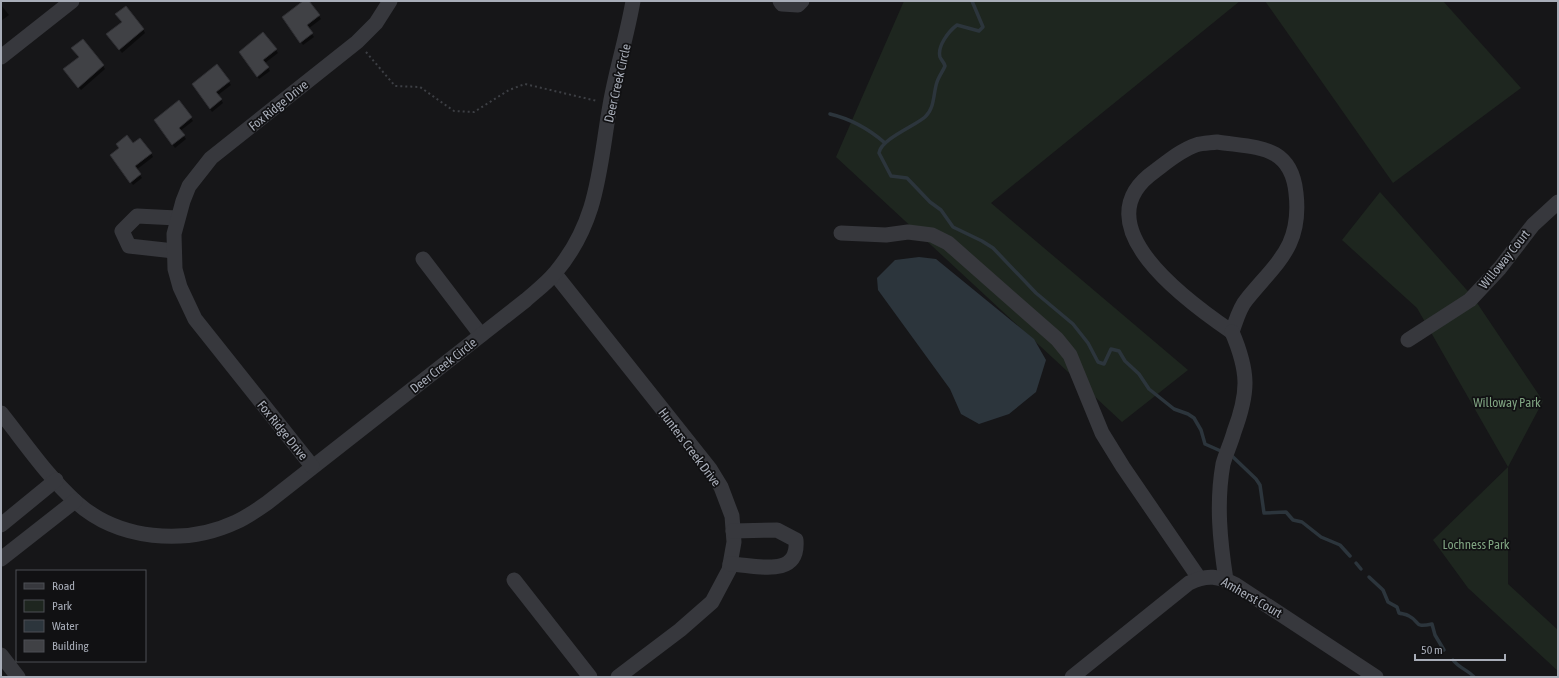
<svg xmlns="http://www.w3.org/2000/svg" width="1559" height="678" viewBox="0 0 1559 678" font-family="'Asap Condensed',sans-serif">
<rect width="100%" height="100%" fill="#161618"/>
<g fill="#1e261f">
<polygon points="904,1 1240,1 991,203 1188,370 1122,422 836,157"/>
<polygon points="1265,1 1443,1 1521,88 1393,183"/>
<polygon points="1380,192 1473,297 1543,401 1508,467 1508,584 1558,630 1558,671 1468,588 1433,540 1508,467 1417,308 1342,240"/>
</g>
<polygon fill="#2c353c" points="919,257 936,259 1034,339 1046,360 1036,392 1009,414 979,424 961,414 950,389 878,290 877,278 895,260"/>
<g fill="#0007">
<polygon points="305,1 308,1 321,19 308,29 314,37 303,45 285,21"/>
<polygon points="1,5 9,15 1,21"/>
<polygon points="123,23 143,29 145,33 122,53 110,37"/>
<polygon points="276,50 278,53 265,63 270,71 259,79 242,55"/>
<polygon points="74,51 103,66 105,69 81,90 67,73 79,58"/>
<polygon points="216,66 231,85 218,95 223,103 212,112 195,87"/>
<polygon points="179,102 193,121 180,131 186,139 175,148 157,123"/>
<polygon points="133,145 151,153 153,157 136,170 142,178 133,185 113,159 120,148"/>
</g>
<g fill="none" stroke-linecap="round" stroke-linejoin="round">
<g stroke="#2c353c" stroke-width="3.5">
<path d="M 972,1 L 983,27 L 979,31 L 957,25 C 949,31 937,46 940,57 C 941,60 944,62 945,66 C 943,71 939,76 937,82 C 933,94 935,108 925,117 C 915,126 881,139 879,153 L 891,176 L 907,178 L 930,202 L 941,210 L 953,227 L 982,241 L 993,248 L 1036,293 L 1073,324 L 1088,343 L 1098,362 L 1104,364 L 1111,349 L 1119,351 L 1125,361 L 1139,374 L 1149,389 L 1174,409 L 1188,414 L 1194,418 L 1201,430 L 1205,444 L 1223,452"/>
<path d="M 830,114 C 851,119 869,129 885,143"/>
<polyline points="1232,456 1256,479 1260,485 1264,513 1286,512 1293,520 1302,522 1321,537 1340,545 1350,556"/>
<polyline points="1356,563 1361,569"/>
<path d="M 1369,577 L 1383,590 L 1388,602 L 1397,607 L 1399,613 C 1402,614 1406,614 1409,616 C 1421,622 1413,628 1432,624 L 1435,635 L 1444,650"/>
<path d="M 1453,660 C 1459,668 1468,670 1474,677"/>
</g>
</g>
<g fill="#404145" stroke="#303034">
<polygon points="303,1 309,1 320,15 307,25 313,33 300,43 282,17"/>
<polygon points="126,6 144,29 119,50 106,34 122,22 115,14"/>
<polygon points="263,32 277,49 263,60 269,67 257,77 239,52"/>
<polygon points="83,39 104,65 78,88 63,69 79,57 71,48"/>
<polygon points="217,64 230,81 216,92 222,99 210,109 192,84"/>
<polygon points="179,100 192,117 179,128 185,135 172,145 154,120"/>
<polygon points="127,135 133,143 140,138 152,153 135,166 141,174 130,183 110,155 119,148 116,144"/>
</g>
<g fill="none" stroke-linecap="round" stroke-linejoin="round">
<polyline stroke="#3d3f44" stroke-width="2" stroke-dasharray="2 3" stroke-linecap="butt" points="366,52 395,86 420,87 454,111 474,112 509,90 525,84 597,101"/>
<g stroke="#37383d" stroke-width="15">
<polyline points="780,1 782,4 798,5 802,1"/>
<polyline points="1,57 72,1"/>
<path d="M 1217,142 C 1256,148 1291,144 1296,193 C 1302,246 1277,262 1247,299 C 1239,308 1236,321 1232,332 C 1188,302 1079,224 1155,171 C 1167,162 1181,150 1196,145 C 1202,143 1210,143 1217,142 Z"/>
<polyline points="841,233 886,235 908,232 932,235 948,243 1057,339 1070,355 1102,433 1123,467 1199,578"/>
<polyline points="174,251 129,246 122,231 137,216 177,218"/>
<polyline points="423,259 481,335"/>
<polyline points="555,274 710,469 721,487 732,516 734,542 729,570 712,602 680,630 618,677"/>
<polyline points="1408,340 1470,300 1500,268 1533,225 1558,202"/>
<path d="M 1,413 C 25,443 47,476 76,502 C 118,540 185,546 236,522 C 247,517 257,510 267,503 L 526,300 C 536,291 547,283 555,273 C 599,221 599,168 610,105 C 616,70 627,36 633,1"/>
<polyline points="312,466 195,319 180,287 175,269 174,234 183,201 189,186 211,158 357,42 376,23 390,1"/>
<polyline points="1,525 56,480"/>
<polyline points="1,559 75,501"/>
<path d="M 730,564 C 756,565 799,579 796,540 L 777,530 L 733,531"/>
<polyline points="514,580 590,677"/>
<path d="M 1226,580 C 1220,541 1216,503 1223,464 C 1226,453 1231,443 1234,432 C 1249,392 1249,372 1232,332"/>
<polyline points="1,655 18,677"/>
<path d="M 1072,677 L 1189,583 C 1207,574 1219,576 1236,585 L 1376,677"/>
</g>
</g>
<g text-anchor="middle" stroke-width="3.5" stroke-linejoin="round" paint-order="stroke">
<g font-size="13" fill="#a8adb8" stroke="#111113">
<text transform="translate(617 83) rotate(-77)" y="5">Deer Creek Circle</text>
<text transform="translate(278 105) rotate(-39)" y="5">Fox Ridge Drive</text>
<text transform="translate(1504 259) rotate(-51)" y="5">Willoway Court</text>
<text transform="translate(443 365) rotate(-38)" y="5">Deer Creek Circle</text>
<text transform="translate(283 430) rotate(51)" y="5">Fox Ridge Drive</text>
<text transform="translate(690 447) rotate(53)" y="5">Hunters Creek Drive</text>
<text transform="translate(1252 597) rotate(30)" y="5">Amherst Court</text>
</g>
<g font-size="13" fill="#7fa381" stroke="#111113">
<text x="1507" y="407">Willoway Park</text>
<text x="1476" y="549">Lochness Park</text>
</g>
</g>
<rect width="1559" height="678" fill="none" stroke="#a8adb8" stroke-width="4"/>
<rect x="16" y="570" width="130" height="92" fill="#111113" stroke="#4d4f55"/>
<rect x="24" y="583" width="20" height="6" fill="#37383d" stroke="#4d4f55"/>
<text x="52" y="590" font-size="12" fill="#a8adb8">Road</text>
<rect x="24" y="600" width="20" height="12" fill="#1e261f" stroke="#4d4f55"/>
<text x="52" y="610" font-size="12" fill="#a8adb8">Park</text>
<rect x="24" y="620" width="20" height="12" fill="#2c353c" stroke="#4d4f55"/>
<text x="52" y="630" font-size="12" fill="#a8adb8">Water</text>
<rect x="24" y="640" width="20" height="12" fill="#404145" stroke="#4d4f55"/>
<text x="52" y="650" font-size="12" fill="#a8adb8">Building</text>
<path d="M1415 654v6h90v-6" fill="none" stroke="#a8adb8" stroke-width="2"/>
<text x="1421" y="654" font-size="12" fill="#a8adb8" stroke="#111113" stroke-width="3" paint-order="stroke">50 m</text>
</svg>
